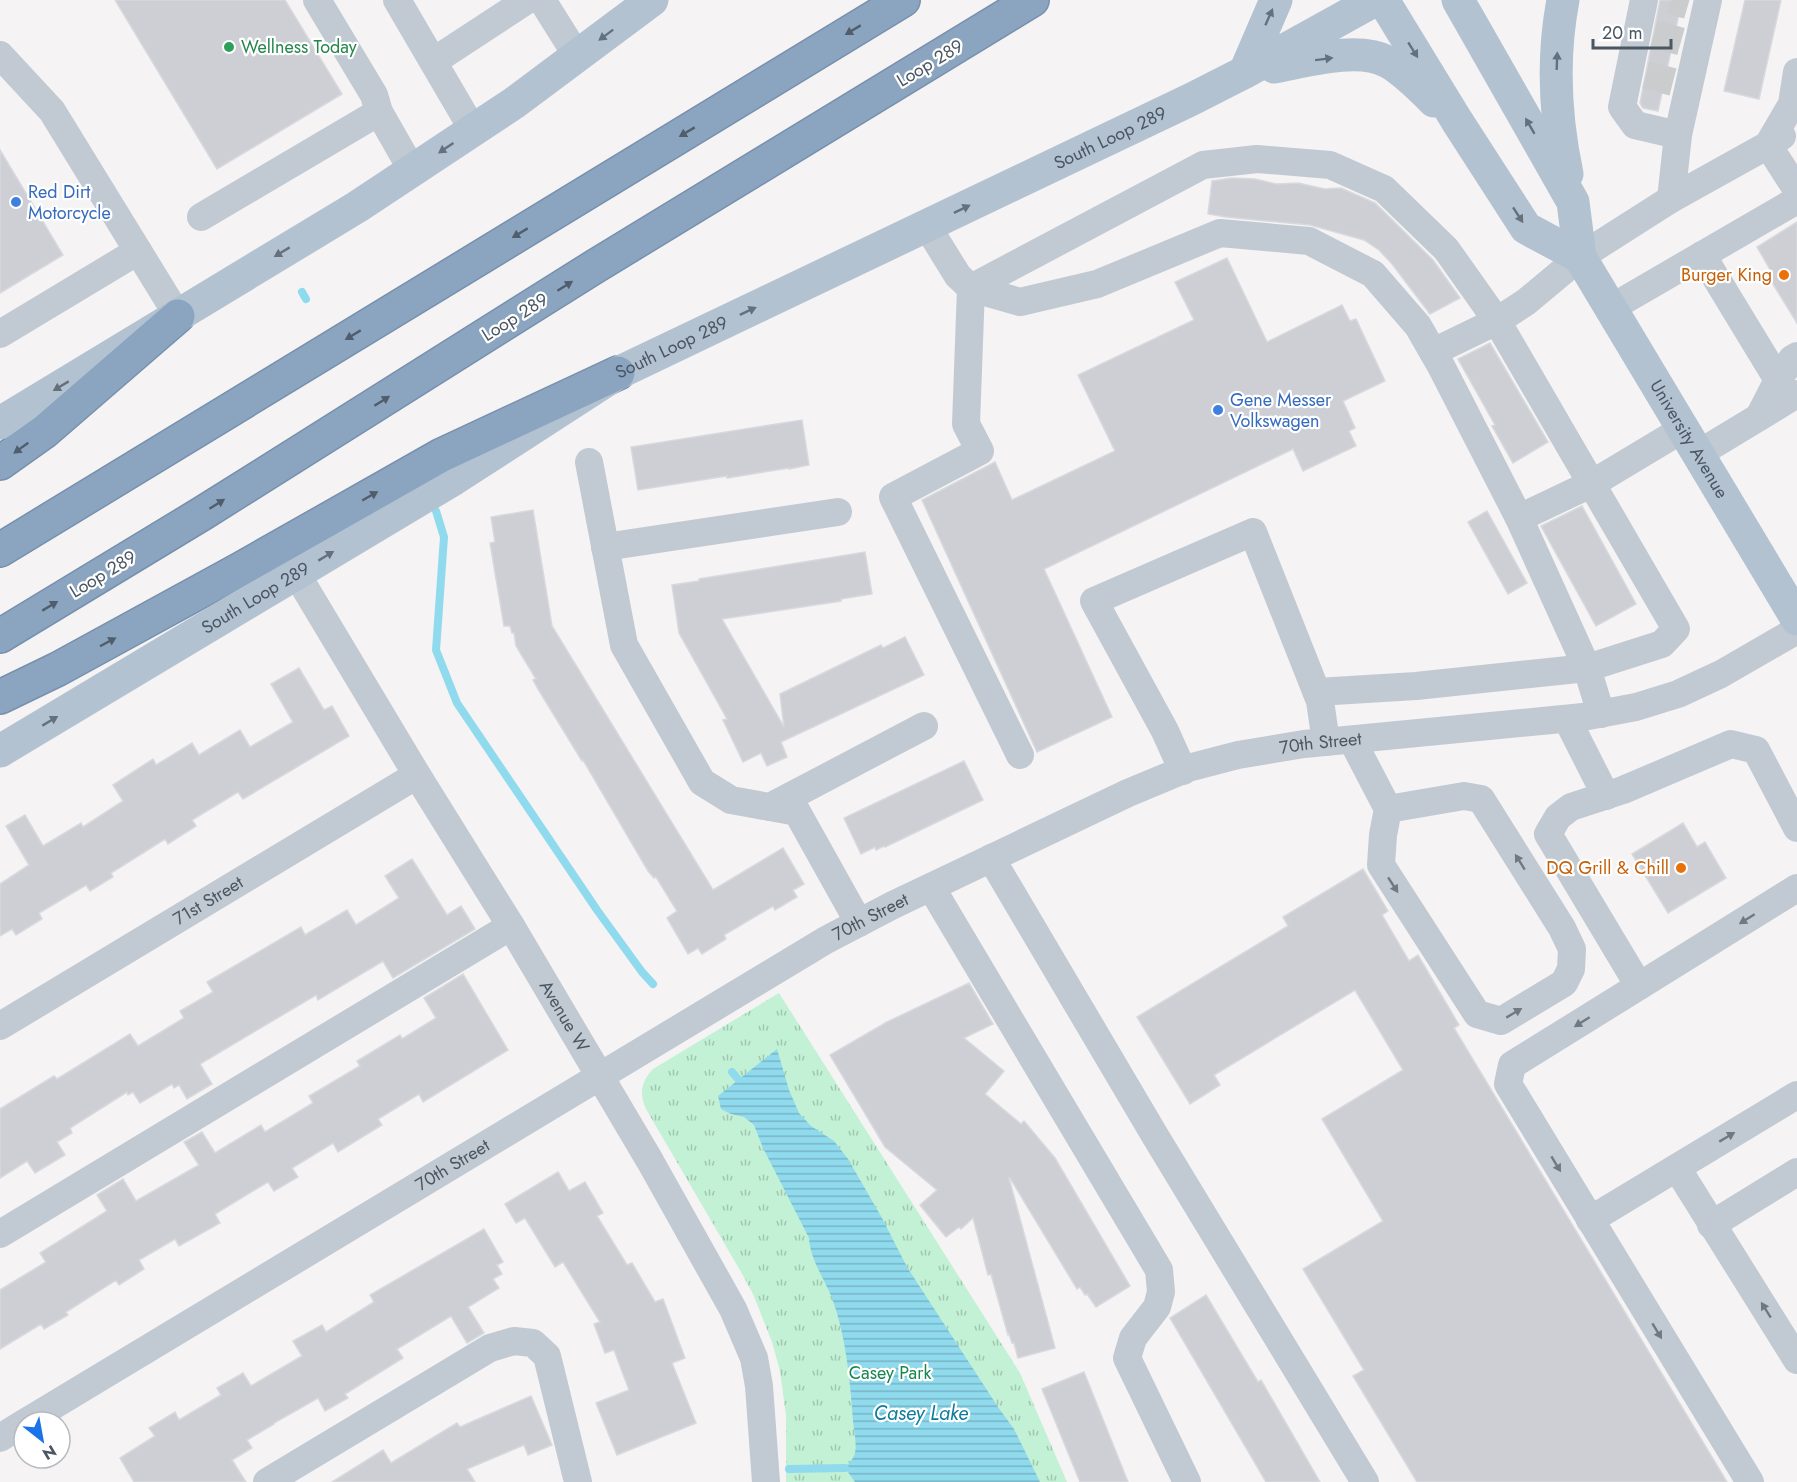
<svg xmlns="http://www.w3.org/2000/svg" width="1797" height="1482" viewBox="0 0 1797 1482" font-family="Jost,sans-serif">
<defs>
<pattern id="park-tufts" width="24" height="20" patternUnits="userSpaceOnUse" patternTransform="scale(1.5)"><rect width="24" height="20" fill="#c3f1d5"/><path d="M3 7l-1-3M5 7V3M7 7l1-3M15 17l-1-3M17 17v-4M19 17l1-3" fill="none" stroke="#a0c6b0"/></pattern>
<pattern id="water-rules" width="6" height="5" patternUnits="userSpaceOnUse" patternTransform="scale(1.5)"><rect width="6" height="5" fill="#90daee"/><path d="M0 2.5h6" fill="none" stroke="#78b4c4"/></pattern>
</defs>
<rect width="100%" height="100%" fill="#f5f3f3"/>
<path fill="url(#park-tufts)" d="M 779,993 L 1020,1373 L 1067,1482 L 786,1482 L 786,1416 L 780,1371 L 772,1342 L 753,1294 L 741,1272 L 646,1109 C 639,1095 641,1081 653,1069 Z"/>
<path fill="url(#water-rules)" d="M 777,1049 L 789,1090 L 799,1113 L 811,1126 L 834,1141 L 848,1159 L 882,1218 L 907,1267 L 998,1407 L 1014,1429 L 1040,1482 L 855,1482 L 845,1468 C 848,1464 854,1458 855,1453 C 857,1443 854,1431 853,1421 C 850,1380 846,1336 832,1298 C 824,1278 810,1259 809,1238 L 763,1148 L 754,1125 L 744,1117 L 731,1114 L 721,1109 L 718,1096 Z"/>
<g fill="none" stroke-linecap="round" stroke-linejoin="round">
<g stroke="#90daee" stroke-width="8">
<polyline points="302,292 306,299"/>
<polyline points="436,511 444,537 436,650 457,703 597,910 642,972 653,984"/>
<polyline points="732,1072 738,1079"/>
<polyline points="789,1469 845,1468"/>
</g>
</g>
<g fill="#cdcfd5" stroke="#d7d9de" stroke-width="1.5">
<polygon points="115,0 285,0 342,94 217,169"/>
<polygon points="1660,0 1682,0 1658,111 1643,108 1640,103"/>
<polygon points="1745,0 1781,0 1759,99 1724,91"/>
<polygon points="0,150 63,255 0,293"/>
<polygon points="1232,178 1255,179 1276,184 1298,183 1325,189 1341,188 1375,203 1433,260 1460,298 1430,314 1392,264 1379,250 1364,240 1310,225 1226,217 1208,214 1212,181"/>
<polygon points="1797,222 1797,323 1768,276 1772,273 1757,247"/>
<polygon points="1227,258 1267,342 1342,305 1350,321 1356,319 1385,381 1343,401 1355,428 1349,431 1356,446 1303,471 1293,449 1044,569 1112,717 1037,752 922,500 995,462 1012,500 1115,451 1078,375 1194,320 1175,282"/>
<polygon points="1490,343 1548,442 1513,463 1492,426 1495,425 1458,359"/>
<polygon points="802,420 809,465 789,469 789,468 727,478 727,476 638,490 631,447"/>
<polygon points="1582,506 1636,604 1596,626 1541,526"/>
<polygon points="533,510 552,626 713,890 783,848 804,884 793,890 797,897 775,910 773,906 724,935 726,939 702,954 698,948 688,954 667,918 677,911 656,877 654,878 648,871 583,760 582,761 538,689 533,680 536,679 516,646 514,633 512,633 510,626 504,626 490,543 495,542 491,517"/>
<polygon points="1487,511 1527,583 1508,594 1468,522"/>
<polygon points="865,552 872,594 841,599 841,601 722,619 784,727 780,694 881,645 883,648 905,637 924,675 781,742 787,757 767,766 761,753 743,762 723,720 727,719 679,633 672,585 699,581 699,579"/>
<polygon points="299,668 324,710 332,706 349,736 243,799 238,792 192,820 196,826 168,844 165,839 111,873 113,877 90,891 86,885 39,913 42,919 16,935 12,929 0,936 0,884 29,865 6,826 25,815 43,846 81,823 83,827 123,801 113,785 153,759 156,765 192,743 199,755 240,730 250,747 293,722 271,684"/>
<polygon points="964,761 983,800 885,847 884,846 876,850 875,847 861,854 844,818"/>
<polygon points="1683,823 1697,847 1705,842 1726,878 1668,913 1632,854"/>
<polygon points="412,859 447,915 461,906 475,929 393,978 383,961 318,1000 316,995 200,1064 212,1084 187,1099 179,1085 174,1088 172,1084 140,1103 133,1092 128,1095 127,1092 70,1128 72,1133 57,1142 65,1155 35,1173 27,1161 0,1178 0,1109 54,1076 57,1079 130,1034 138,1046 184,1018 180,1011 213,992 207,982 301,927 305,935 347,910 356,925 399,898 385,876"/>
<polygon points="1363,869 1388,911 1382,915 1409,961 1418,955 1459,1025 1454,1028 1727,1482 1417,1482 1353,1376 1364,1370 1303,1269 1383,1221 1322,1119 1403,1070 1355,990 1214,1075 1220,1085 1190,1104 1137,1017 1288,926 1283,917"/>
<polygon points="463,974 508,1050 423,1102 419,1094 378,1119 382,1125 338,1152 333,1143 292,1168 298,1177 274,1191 268,1182 215,1214 220,1223 179,1246 175,1239 139,1260 144,1269 119,1285 116,1280 66,1312 68,1315 44,1329 41,1324 0,1349 0,1290 46,1262 40,1253 107,1211 97,1195 123,1179 136,1201 199,1165 184,1142 202,1132 215,1153 261,1125 265,1132 313,1103 309,1096 360,1066 357,1061 400,1035 402,1039 436,1018 424,998"/>
<polygon points="969,983 993,1024 964,1038 1004,1071 985,1094 1021,1124 1024,1121 1055,1158 1130,1286 1096,1307 1087,1294 1085,1295 1080,1287 1077,1289 1010,1178 1009,1178 1055,1348 1018,1358 1014,1343 1012,1343 1009,1334 1008,1335 991,1274 988,1275 973,1218 961,1229 959,1227 946,1237 920,1205 937,1190 885,1147 830,1055 887,1022"/>
<polygon points="558,1172 569,1191 585,1182 603,1213 597,1216 627,1265 632,1263 655,1302 663,1299 685,1358 672,1363 696,1423 617,1455 596,1403 629,1390 614,1350 605,1353 594,1324 600,1322 563,1262 555,1267 525,1218 516,1223 505,1204"/>
<polygon points="484,1229 503,1262 497,1265 502,1274 493,1279 499,1288 468,1307 484,1333 467,1343 451,1316 397,1349 403,1358 345,1394 348,1398 325,1411 318,1398 274,1423 274,1424 247,1440 252,1448 232,1460 246,1482 134,1482 120,1458 155,1436 149,1428 175,1412 179,1420 221,1395 217,1388 243,1373 251,1386 302,1356 293,1341 322,1325 326,1332 374,1302 370,1295"/>
<polygon points="1206,1295 1258,1382 1261,1380 1320,1482 1266,1482 1170,1318"/>
<polygon points="1084,1372 1128,1482 1080,1482 1042,1389"/>
<polygon points="531,1396 552,1445 528,1455 524,1445 467,1469 475,1482 332,1482 383,1450 391,1463 457,1423 460,1427"/>
</g>
<g fill="none" stroke-linecap="round" stroke-linejoin="round">
<g stroke="#caccce" stroke-width="28" stroke-dasharray="28 14" stroke-linecap="butt">
<polyline points="1671,0 1688,5"/>
<polyline points="1654,34 1683,42"/>
<polyline points="1646,75 1673,82"/>
</g>
<g stroke="#7690ad" stroke-width="36">
<g id="highway">
<polyline points="0,463 45,431 178,316"/>
<polyline points="0,550 903,0"/>
<polyline points="0,636 203,513 594,267 1032,0"/>
<polyline points="0,697 58,669 239,570 442,455 618,373"/>
</g>
</g>
<g stroke="#c1cad2" stroke-width="28">
<polyline points="317,0 374,95 379,112 412,170"/>
<polyline points="397,0 473,130"/>
<polyline points="542,0 577,56"/>
<polyline points="1644,0 1622,107 1635,125 1678,135"/>
<polyline points="0,55 52,111 178,316"/>
<polyline points="434,61 527,0"/>
<polyline points="1782,136 1768,145 1797,190"/>
<polyline points="1671,199 1678,135 1708,0"/>
<polyline points="201,217 379,112"/>
<polyline points="927,226 958,276 971,288 1203,165 1257,159 1330,165 1384,189 1446,249 1497,321 1676,629 1662,644 1587,668 1416,686 1317,692"/>
<polyline points="1702,255 1778,380 1759,417"/>
<polyline points="1611,308 1797,200"/>
<polyline points="0,334 138,251"/>
<polyline points="1433,352 1497,321 1526,302 1580,257 1671,199 1768,145 1792,104 1797,72"/>
<polyline points="1778,380 1792,359 1797,356"/>
<polyline points="1698,454 1797,394"/>
<polyline points="589,462 624,645 702,782 731,800 797,812 859,923"/>
<polyline points="1519,518 1593,483 1683,429"/>
<polyline points="605,547 838,512"/>
<path id="s1" d="M 296,573 L 417,775 L 511,926 L 650,1161 L 733,1309 L 754,1358 L 759,1386 L 766,1482"/>
<polyline points="1567,719 1606,796"/>
<polyline points="1352,740 1388,809 1383,835 1381,865 1477,1014 1501,1021 1564,983 1571,969 1572,949 1562,928 1481,799 1464,796 1388,809"/>
<polyline points="1020,755 893,497 980,451 966,424 971,288 1020,302 1097,284 1220,233 1309,241 1373,274 1418,326 1441,366 1519,518 1587,668 1601,714"/>
<polyline points="1183,771 1165,731 1094,601 1253,532 1320,701 1326,742"/>
<polyline points="770,807 924,726"/>
<polyline points="991,858 1154,1134 1365,1482"/>
<polyline points="931,887 1159,1270 1161,1292 1157,1307 1133,1338 1127,1358 1187,1482"/>
<polyline points="1639,986 1548,834 1558,817 1571,807 1623,790 1731,744 1756,750 1797,828"/>
<path id="s2" d="M 0,1026 L 417,775"/>
<polyline points="1677,1168 1797,1360"/>
<polyline points="1590,1220 1797,1095"/>
<polyline points="1711,1225 1797,1172"/>
<polyline points="0,1234 511,926"/>
<path id="s3" d="M 26,1422 L 826,940 L 893,905 L 1128,793 L 1188,768 L 1238,755 L 1304,744 L 1583,717 L 1636,707 L 1678,694 L 1721,674 L 1797,630"/>
<polyline points="0,1438 24,1423"/>
<polyline points="267,1482 490,1348 514,1341 533,1343 547,1356 578,1482"/>
<polyline points="1750,1482 1508,1084 1512,1065 1797,888"/>
</g>
<g stroke="#b3c2d1" stroke-width="33">
<polyline points="1383,0 1457,121 1526,228 1580,257"/>
<path id="s4" d="M 1458,0 L 1573,202 L 1580,257 L 1797,619"/>
<path d="M 1563,0 C 1552,58 1555,117 1567,174"/>
<path d="M 1274,67 C 1306,61 1358,46 1388,62 C 1403,70 1422,89 1434,101"/>
<polyline points="1245,72 1276,0"/>
<polyline points="0,423 357,207 514,103 652,0"/>
<path id="s5" d="M 0,751 L 454,479 L 618,373 L 1192,99 L 1245,72 L 1375,0"/>
</g>
<use href="#highway" stroke="#8ba5c1" stroke-width="33"/>
</g>
<defs><path id="oneway-solid" d="M-6-.8H1V-3.2L6.5 0L1 3.2V.8H-6Z" transform="scale(1.5)"/></defs>
<g fill="#64717d">
<use href="#oneway-solid" transform="translate(1269 17) rotate(-66)"/>
<use href="#oneway-solid" transform="translate(606 35) rotate(143)"/>
<use href="#oneway-solid" transform="translate(1413 50) rotate(58)"/>
<use href="#oneway-solid" transform="translate(1324 59) rotate(-7)"/>
<use href="#oneway-solid" transform="translate(1557 61) rotate(-88)"/>
<use href="#oneway-solid" transform="translate(1530 126) rotate(-120)"/>
<use href="#oneway-solid" transform="translate(446 148) rotate(146)"/>
<use href="#oneway-solid" transform="translate(962 209) rotate(-26)"/>
<use href="#oneway-solid" transform="translate(1518 215) rotate(57)"/>
<use href="#oneway-solid" transform="translate(282 252) rotate(149)"/>
<use href="#oneway-solid" transform="translate(748 311) rotate(-25)"/>
<use href="#oneway-solid" transform="translate(61 386) rotate(149)"/>
<use href="#oneway-solid" transform="translate(326 556) rotate(-31)"/>
<use href="#oneway-solid" transform="translate(50 721) rotate(-31)"/>
</g>
<g fill="#505e6b">
<use href="#oneway-solid" transform="translate(853 30) rotate(149)"/>
<use href="#oneway-solid" transform="translate(687 132) rotate(149)"/>
<use href="#oneway-solid" transform="translate(520 233) rotate(149)"/>
<use href="#oneway-solid" transform="translate(565 286) rotate(-32)"/>
<use href="#oneway-solid" transform="translate(353 335) rotate(149)"/>
<use href="#oneway-solid" transform="translate(382 401) rotate(-32)"/>
<use href="#oneway-solid" transform="translate(21 448) rotate(144)"/>
<use href="#oneway-solid" transform="translate(370 496) rotate(-30)"/>
<use href="#oneway-solid" transform="translate(217 504) rotate(-32)"/>
<use href="#oneway-solid" transform="translate(50 606) rotate(-31)"/>
<use href="#oneway-solid" transform="translate(108 642) rotate(-28)"/>
</g>
<g fill="#6e7983">
<use href="#oneway-solid" transform="translate(1520 862) rotate(-122)"/>
<use href="#oneway-solid" transform="translate(1393 885) rotate(57)"/>
<use href="#oneway-solid" transform="translate(1747 919) rotate(148)"/>
<use href="#oneway-solid" transform="translate(1514 1013) rotate(-31)"/>
<use href="#oneway-solid" transform="translate(1582 1022) rotate(148)"/>
<use href="#oneway-solid" transform="translate(1727 1137) rotate(-31)"/>
<use href="#oneway-solid" transform="translate(1556 1164) rotate(59)"/>
<use href="#oneway-solid" transform="translate(1766 1310) rotate(-122)"/>
<use href="#oneway-solid" transform="translate(1657 1331) rotate(59)"/>
</g>
<circle fill="#2e9e5b" stroke="#fff" stroke-width="2" cx="229" cy="47" r="6"/>
<g fill="#3f7fe0" stroke="#fff" stroke-width="2">
<circle cx="16" cy="202" r="6"/>
<circle cx="1218" cy="410" r="6"/>
</g>
<g fill="#e8710a" stroke="#fff" stroke-width="2">
<circle cx="1784" cy="275" r="6"/>
<circle cx="1681" cy="868" r="6"/>
</g>
<g text-anchor="middle" stroke-width="4.5" stroke-linejoin="round" paint-order="stroke">
<g font-size="18" fill="#27864d" stroke="#fff" text-anchor="start">
<text x="241" y="53">Wellness Today</text>
</g>
<g font-size="18" fill="#4a5661" stroke="#fff">
<text transform="translate(930 63) rotate(-31)" y="6">Loop 289</text>
<text dy="6" stroke="none"><textPath href="#s5" startOffset="1270">South Loop 289</textPath></text>
<text transform="translate(515 317) rotate(-32)" y="6">Loop 289</text>
<text dy="6" stroke="none"><textPath href="#s5" startOffset="784">South Loop 289</textPath></text>
<text dy="6" stroke="none"><textPath href="#s4" startOffset="500">University Avenue</textPath></text>
<text transform="translate(103 574) rotate(-31)" y="6">Loop 289</text>
<text dy="6" stroke="none"><textPath href="#s5" startOffset="298">South Loop 289</textPath></text>
<text dy="6" stroke="none"><textPath href="#s3" startOffset="1470">70th Street</textPath></text>
<text dy="6" stroke="none"><textPath href="#s2" startOffset="243">71st Street</textPath></text>
<text dy="6" stroke="none"><textPath href="#s3" startOffset="984">70th Street</textPath></text>
<text dy="6" stroke="none"><textPath href="#s1" startOffset="518">Avenue W</textPath></text>
<text dy="6" stroke="none"><textPath href="#s3" startOffset="498">70th Street</textPath></text>
</g>
<g font-size="18" fill="#366cbe" stroke="#fff" text-anchor="start">
<text x="28" y="198">Red Dirt<tspan x="28" dy="21">Motorcycle</tspan></text>
<text x="1230" y="406">Gene Messer<tspan x="1230" dy="21">Volkswagen</tspan></text>
</g>
<g font-size="18" fill="#c56008" stroke="#fff" text-anchor="end">
<text x="1772" y="281">Burger King</text>
<text x="1669" y="874">DQ Grill &amp; Chill</text>
</g>
<g font-size="18" fill="#17864f" stroke="#fff">
<text x="890" y="1379">Casey Park</text>
</g>
<g font-size="20" font-style="italic" fill="#0c7c9b" stroke="#fff">
<text x="921" y="1420">Casey Lake</text>
</g>
</g>
<g transform="translate(42 1440) rotate(149)"><circle r="28" fill="#ffffff" stroke="#b7bbc0" stroke-width="1.5"/>
<path d="M0-4.5L10 22L0 15L-10 22Z" fill="#1a73e8"/>
<text y="-9" font-size="16" font-weight="bold" text-anchor="middle" fill="#4a5661">N</text>
</g>
<path d="M1593 39v9h78v-9" fill="none" stroke="#4a5661" stroke-width="3"/>
<text x="1602" y="39" font-size="18" fill="#4a5661" stroke="#ffffff" stroke-width="4.5" paint-order="stroke">20 m</text>
</svg>
